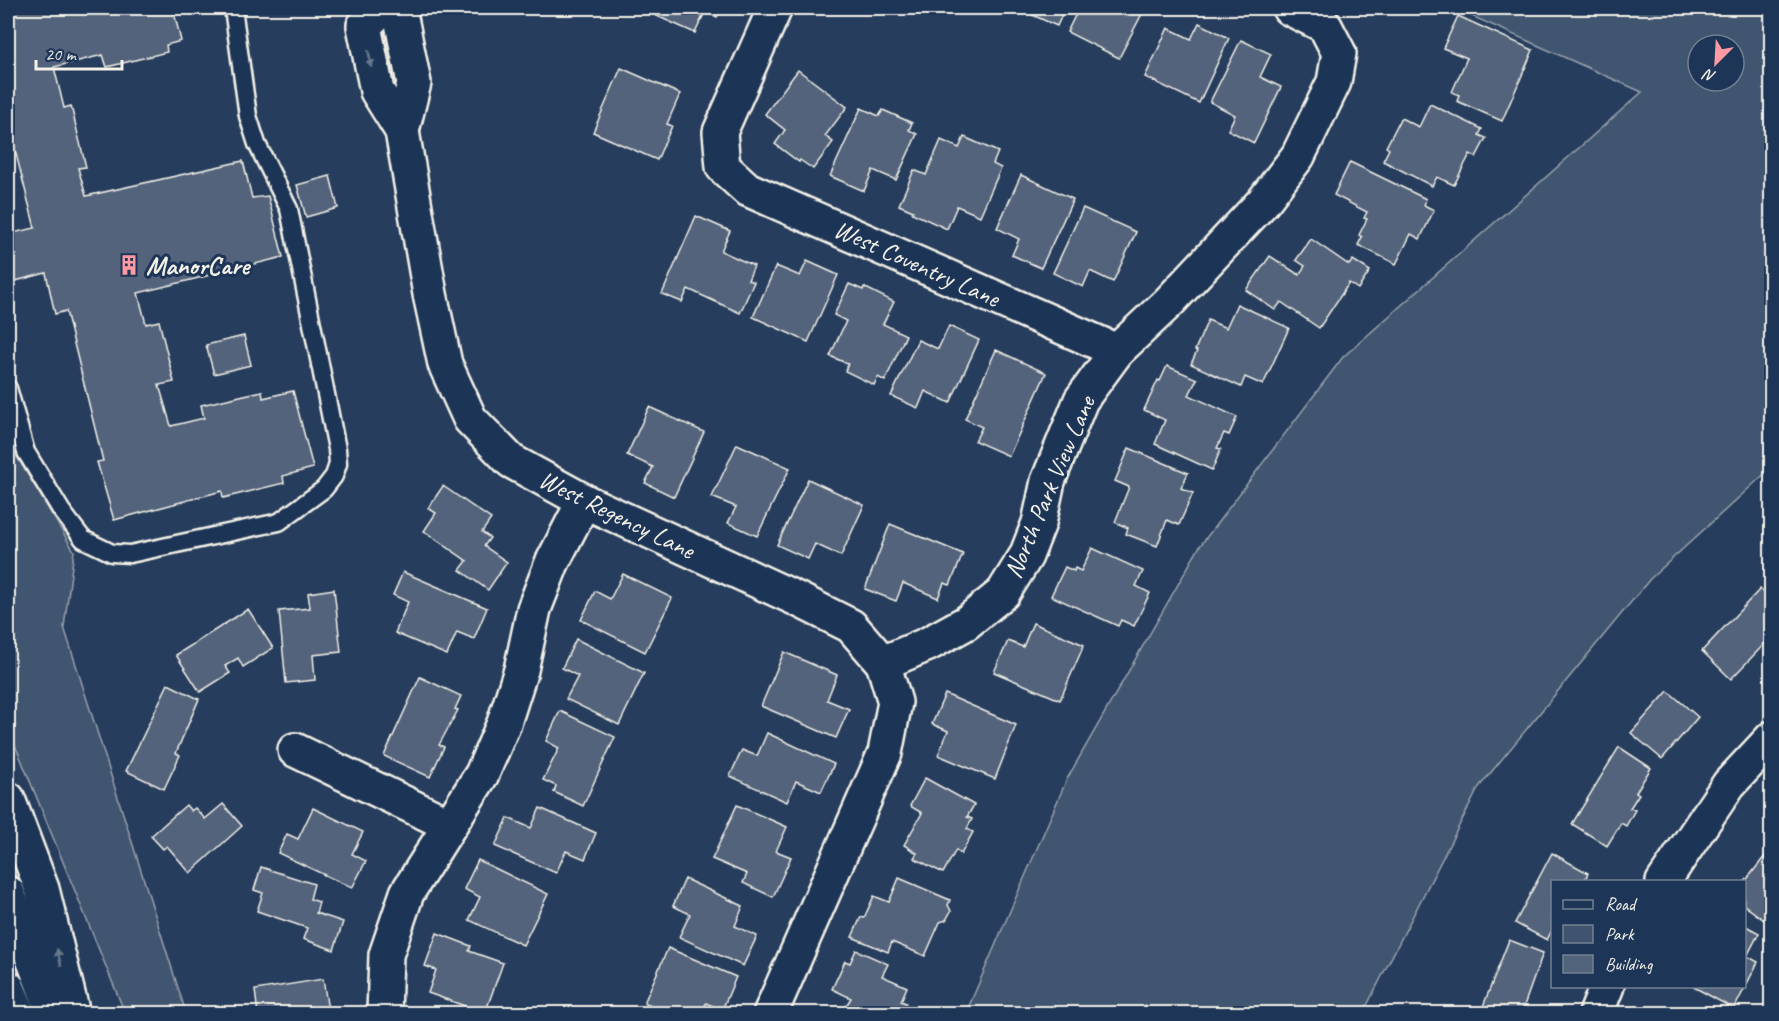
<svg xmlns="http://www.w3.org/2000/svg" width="1779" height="1021" viewBox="0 0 1779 1021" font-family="Caveat,sans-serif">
<rect width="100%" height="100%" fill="#263d5d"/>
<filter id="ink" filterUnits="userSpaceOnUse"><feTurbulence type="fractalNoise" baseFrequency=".0167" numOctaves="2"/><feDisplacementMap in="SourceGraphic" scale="12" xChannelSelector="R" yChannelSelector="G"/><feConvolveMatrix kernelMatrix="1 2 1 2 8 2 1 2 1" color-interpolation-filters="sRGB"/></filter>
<g filter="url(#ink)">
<g fill="#40546f" stroke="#9aa2ac" stroke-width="1.5" fill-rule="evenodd">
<path d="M 1454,8 L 1771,8 L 1771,468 L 1650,579 L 1479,787 L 1363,1013 L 966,1013 L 1067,779 L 1200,546 L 1343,357 L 1642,92 ZM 1698,45 L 1734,45 L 1734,81 L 1698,81 Z"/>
<polygon points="11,447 74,551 64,627 186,1013 125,1013 18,752 8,731 8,449"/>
</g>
<g fill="#52647b" stroke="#f4f1e8" stroke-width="1.5">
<polygon points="8,8 173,8 181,41 166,45 167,52 107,67 103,55 54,67 64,108 71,106 86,167 78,168 86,196 243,161 252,198 268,196 283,257 138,293 146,324 159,321 174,382 159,385 171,426 204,418 201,405 262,391 263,398 293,391 313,468 283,476 284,483 223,498 222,491 114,520 97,462 103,461 66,311 55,314 46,273 8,283 8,234 35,228 8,123"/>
<polygon points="639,8 722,8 717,17 705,12 695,33"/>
<polygon points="1017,8 1065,8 1057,26"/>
<polygon points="1079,8 1145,8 1119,58 1067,32"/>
<polygon points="1458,16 1533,50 1502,121 1457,101 1459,95 1452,92 1467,58 1443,48"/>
<polygon points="1199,23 1229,38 1199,103 1145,77 1168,28 1191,39"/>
<polygon points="1241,40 1271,54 1260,77 1281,87 1254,143 1228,130 1235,115 1210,102"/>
<polygon points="621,68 680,94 667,124 672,126 657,160 593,132"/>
<polygon points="798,70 847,107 825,136 833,142 813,169 800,160 799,162 775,144 785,130 765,114"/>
<polygon points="1430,104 1482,129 1479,135 1486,138 1476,157 1470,154 1454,185 1437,177 1432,186 1383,161 1389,149 1386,147 1401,118 1419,127"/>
<polygon points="861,108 879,116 883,110 912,123 909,130 917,134 896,180 873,170 864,191 830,176"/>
<polygon points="964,137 998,152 993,164 1001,168 980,216 957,206 947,229 912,213 913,211 899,205 914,170 926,175 941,140 959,148"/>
<polygon points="1350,162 1426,199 1424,205 1434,210 1420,239 1411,234 1396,264 1358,245 1362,237 1359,235 1367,219 1364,218 1367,212 1334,195"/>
<polygon points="1021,175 1073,199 1041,268 1012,255 1019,239 997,228"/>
<polygon points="330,176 338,208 306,217 297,185"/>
<polygon points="1083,208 1136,232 1113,282 1090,271 1083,287 1053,273"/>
<polygon points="696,216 730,231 721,251 754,266 748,280 754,282 740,313 688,289 682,302 662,294"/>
<polygon points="1311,239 1349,265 1353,260 1370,271 1358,289 1349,283 1319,328 1281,302 1275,310 1246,290 1270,256 1299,275 1305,266 1296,260"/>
<polygon points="807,261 838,275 808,342 753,317 776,266 800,276"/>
<polygon points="849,284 863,290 864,287 894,302 883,324 906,335 885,381 878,377 874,385 845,371 848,364 830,356 846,321 834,315"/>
<polygon points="1237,304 1289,328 1263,385 1245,377 1241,387 1191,364 1197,351 1195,350 1208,320 1226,328"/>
<polygon points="949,326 979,340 950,403 925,391 918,408 891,396 918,340 938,349"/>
<polygon points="244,336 251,365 214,374 206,345"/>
<polygon points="996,350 1046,373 1009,456 975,441 982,427 965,419"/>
<polygon points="1167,366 1197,379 1189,395 1237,417 1229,435 1224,433 1217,448 1221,449 1212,470 1155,444 1165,420 1144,410 1158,380 1160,381"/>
<polygon points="649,407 704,432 674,497 645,483 653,467 627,455"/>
<polygon points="737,444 790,468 757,536 728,523 736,507 712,497"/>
<polygon points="1129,448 1188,473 1181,488 1193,493 1179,525 1167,520 1157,546 1126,534 1128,528 1115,522 1129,487 1115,481"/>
<polygon points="808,479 864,505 841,556 815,544 808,559 777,545"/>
<polygon points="443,486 491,519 482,532 490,538 484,546 507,562 488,590 460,570 467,561 424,531 436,513 428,508"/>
<polygon points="890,524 963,554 950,585 944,583 938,598 903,583 896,601 865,589"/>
<polygon points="1092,548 1143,571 1136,586 1150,593 1134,626 1121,620 1118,626 1051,596 1065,567 1074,571 1075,568 1081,571"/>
<polygon points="403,572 487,608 474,639 457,632 447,655 395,633 408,602 393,595"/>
<polygon points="623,574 672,598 645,652 581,620 595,591 610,599"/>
<polygon points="334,589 341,652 313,655 315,680 286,683 279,611 310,608 308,593"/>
<polygon points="1760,589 1772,600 1772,636 1731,679 1702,651"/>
<polygon points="248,609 273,648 243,667 238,658 225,666 230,673 200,692 176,655"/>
<polygon points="1033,623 1084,645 1060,700 994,672 1008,641 1023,647"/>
<polygon points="576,639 644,673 619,725 566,699 578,676 562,668"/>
<polygon points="784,652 837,675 827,700 849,709 836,738 761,706"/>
<polygon points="420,677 461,696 455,709 458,710 439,745 444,747 430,777 384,756"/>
<polygon points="168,684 199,699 176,753 180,755 164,789 126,771"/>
<polygon points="1668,691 1698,717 1662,759 1631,733"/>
<polygon points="945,694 1016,725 995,779 938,755 948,731 932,724"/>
<polygon points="560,711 615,737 583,806 554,792 556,786 543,780 559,748 546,741"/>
<polygon points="767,733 834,764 821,792 796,781 787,802 730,776 742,750 757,756"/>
<polygon points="1619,747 1651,768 1636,792 1639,794 1630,808 1635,810 1626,826 1621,823 1607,846 1572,824"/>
<polygon points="925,778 974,805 967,817 972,819 967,829 973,832 961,854 956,850 943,873 914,858 917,853 904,845 922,813 910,806"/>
<polygon points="223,804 242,826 190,873 167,846 163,849 151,836 186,805 191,811 195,808 205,819"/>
<polygon points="737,805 787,827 776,851 791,857 773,897 743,883 747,874 712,859"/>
<polygon points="313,808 363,832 352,854 366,861 352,888 278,853 287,834 298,839"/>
<polygon points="540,808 596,833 585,859 566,851 556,873 495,846 508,818 531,828"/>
<polygon points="1772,847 1772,910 1764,920 1744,905 1744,883"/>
<polygon points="1552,853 1588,873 1584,882 1552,882 1552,930 1547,940 1515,923"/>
<polygon points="478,860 548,894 523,945 469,920 480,897 464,889"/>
<polygon points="261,867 314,884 310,899 319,902 316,913 343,922 334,950 303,939 307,928 257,911 263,893 254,890"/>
<polygon points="899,878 950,900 948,905 951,911 946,920 940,922 925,956 892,942 888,952 852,937 861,917 864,918 874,896 889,902"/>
<polygon points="685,879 743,906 735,926 757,936 743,966 679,937 690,914 673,906"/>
<polygon points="1744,925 1759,933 1747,956 1758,962 1734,1009 1692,986 1744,986"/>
<polygon points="437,933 471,946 469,951 503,963 485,1013 428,993 436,970 425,966"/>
<polygon points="1509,940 1543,953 1521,1014 1480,1014"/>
<polygon points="668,948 736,977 722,1010 706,1003 702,1014 668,1014 644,1003"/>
<polygon points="856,950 888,964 882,976 907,987 901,1001 906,1003 901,1014 841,1014 851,998 832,989 845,961 850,963"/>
<polygon points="323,979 328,1010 313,1012 313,1014 258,1014 255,990"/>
</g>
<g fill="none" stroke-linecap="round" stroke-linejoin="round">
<g stroke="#f4f1e8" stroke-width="21">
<polyline id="service" points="8,388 26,452 61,510 83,539 112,553 130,554 279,522 324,489 334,476 338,464 337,449 289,209 257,144 248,116 233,8"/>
</g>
<g stroke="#f4f1e8" stroke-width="38">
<g id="minor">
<polyline points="382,8 364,26 377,91 402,131 430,294 445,364 470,419 511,461 584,501 797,599 851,626 883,663"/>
<polyline points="399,8 414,83 402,131"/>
<polyline points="775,8 720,132 723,167 747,189 1117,351"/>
<polyline points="295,750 450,825"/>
<polyline points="1663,882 1729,784 1772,738"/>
<polyline points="384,1014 386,955 407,893 482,774 504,723 521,670 534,609 552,563 584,501"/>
<polyline points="770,1014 885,753 895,702 883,663 928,644 966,623 1003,593 1026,556 1039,523 1048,481 1081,400 1117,351 1169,302 1263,202 1298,156 1334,82 1339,53 1325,26 1289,8"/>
<polyline points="1596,1014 1607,986"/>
</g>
</g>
<g stroke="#f4f1e8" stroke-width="38">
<polyline id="secondary" points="8,799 42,889 73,1014"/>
</g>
<g stroke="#f4f1e8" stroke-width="38">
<g id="primary">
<polyline points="8,893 54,1014"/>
<polyline points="8,988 19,1014"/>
</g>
</g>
<use href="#service" stroke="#1d3557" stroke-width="16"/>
<use href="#minor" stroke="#1d3557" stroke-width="33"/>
<use href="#secondary" stroke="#1d3557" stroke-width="33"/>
<use href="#primary" stroke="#1d3557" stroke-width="33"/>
</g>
<defs><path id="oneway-solid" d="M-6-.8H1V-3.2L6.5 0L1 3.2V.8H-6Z" transform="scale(1.5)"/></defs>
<g fill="#68778a">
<use href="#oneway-solid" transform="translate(370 59) rotate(79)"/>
<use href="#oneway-solid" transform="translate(59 957) rotate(-104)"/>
</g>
</g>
<defs>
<g id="building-bare" transform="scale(1.62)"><path d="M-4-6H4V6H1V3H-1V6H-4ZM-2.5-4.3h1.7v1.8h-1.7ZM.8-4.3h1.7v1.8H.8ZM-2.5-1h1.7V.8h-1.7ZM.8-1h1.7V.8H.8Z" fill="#ff9aa2" stroke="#1d3557" stroke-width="2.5" paint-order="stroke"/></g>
</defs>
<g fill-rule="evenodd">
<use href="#building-bare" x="129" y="265"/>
</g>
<g text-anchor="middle" stroke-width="6" stroke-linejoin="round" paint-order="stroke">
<g font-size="26" fill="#f4f1e8" stroke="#1d3557">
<text transform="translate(917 263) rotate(24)" y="9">West Coventry Lane</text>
<text transform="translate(1049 487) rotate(-67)" y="9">North Park View Lane</text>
<text transform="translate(617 514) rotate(26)" y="9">West Regency Lane</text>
</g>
<g font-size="26" font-weight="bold" fill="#f4f1e8" stroke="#1d3557" text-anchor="start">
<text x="146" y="274">ManorCare</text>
</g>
</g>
<rect width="1779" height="1021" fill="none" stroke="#1d3557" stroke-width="30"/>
<rect x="15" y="15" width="1749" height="991" fill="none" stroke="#f4f1e8" stroke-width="2" filter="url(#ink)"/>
<rect x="1551" y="880" width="195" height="108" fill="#1d3557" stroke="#738091" stroke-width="1.5"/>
<rect x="1563" y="900" width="30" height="9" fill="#1d3557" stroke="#738091" stroke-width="1.5"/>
<text x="1605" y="910" font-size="18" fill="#f4f1e8">Road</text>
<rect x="1563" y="925" width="30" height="18" fill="#40546f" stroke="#738091" stroke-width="1.5"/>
<text x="1605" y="940" font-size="18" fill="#f4f1e8">Park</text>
<rect x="1563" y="955" width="30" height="18" fill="#52647b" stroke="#738091" stroke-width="1.5"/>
<text x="1605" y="970" font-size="18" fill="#f4f1e8">Building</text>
<g transform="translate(1716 63) rotate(204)"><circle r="28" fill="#1d3557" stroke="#738091" stroke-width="1.5"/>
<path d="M0-4.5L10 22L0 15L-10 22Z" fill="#ff9aa2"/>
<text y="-9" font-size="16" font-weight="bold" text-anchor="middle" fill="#f4f1e8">N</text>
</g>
<path d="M36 60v9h86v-9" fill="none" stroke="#f4f1e8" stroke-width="3"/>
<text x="45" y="60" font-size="18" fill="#f4f1e8" stroke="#1d3557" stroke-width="4.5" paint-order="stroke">20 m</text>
</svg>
